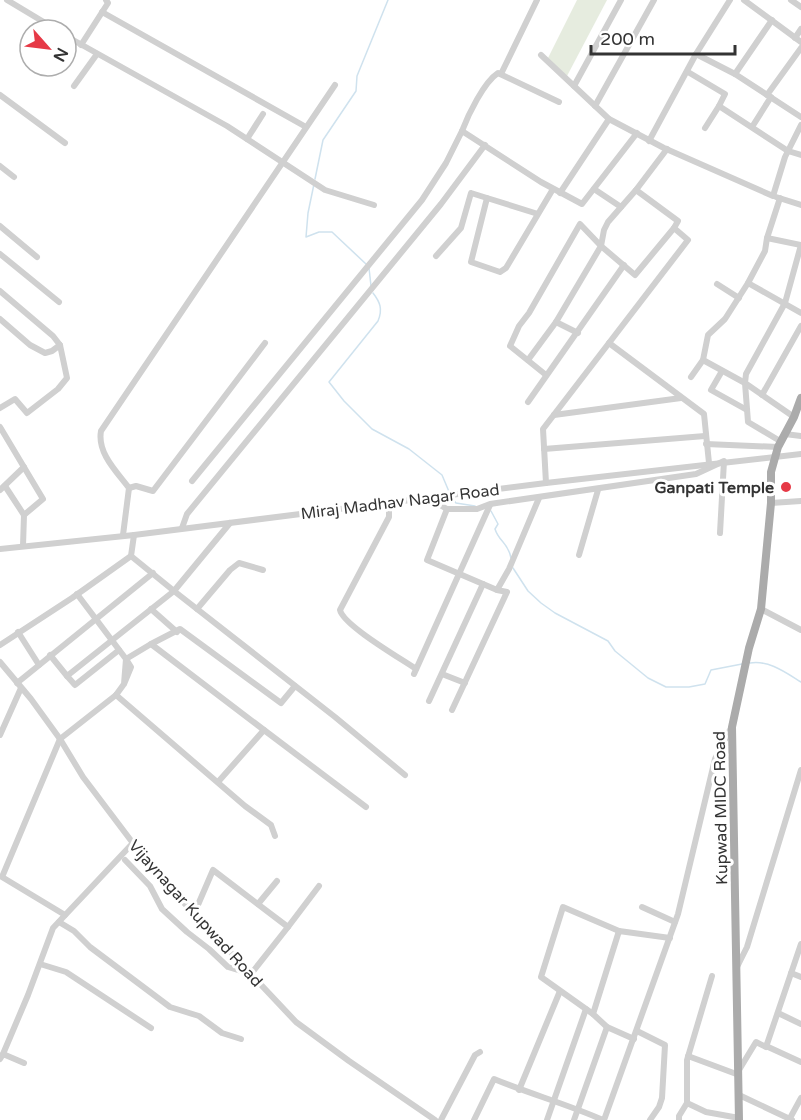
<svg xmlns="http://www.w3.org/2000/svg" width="801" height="1120" viewBox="0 0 801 1120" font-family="'Varela Round',sans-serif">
<rect width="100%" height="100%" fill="#fff"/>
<polygon fill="#e6ecdf" points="577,0 607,0 567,76 548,58"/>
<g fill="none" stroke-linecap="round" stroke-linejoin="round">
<g stroke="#cfe2ee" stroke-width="1.5">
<polyline points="315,179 323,140 356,91 357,76 388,0"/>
<polyline points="314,184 308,213 306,237 319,232 332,232 366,264"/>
<polyline points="369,268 371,286"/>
<path d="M 373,293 C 380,302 383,309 378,321 L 329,382 L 344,401 L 372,429 L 409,449 L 442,475 L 450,494"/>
<polyline points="452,498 456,503 475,506"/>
<path d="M 491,511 L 498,524 L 495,529 C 499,542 508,542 511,558"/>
<polyline points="513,568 528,591 541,603 555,613 608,641 615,651 648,678 666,687 689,687 705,684 711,670 742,664"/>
<path d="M 750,663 C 769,660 785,672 801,682"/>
</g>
<g stroke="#d0d0d0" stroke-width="6">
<polyline points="7,0 57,30"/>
<polyline points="744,0 801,42"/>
<polyline points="791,0 801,7"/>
<polyline points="102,12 306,127"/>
<polyline points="66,36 227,126 325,190 374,205"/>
<polyline points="795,38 801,29"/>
<polyline points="81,45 108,3 106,0"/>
<polyline points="696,54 735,74 801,117"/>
<polyline points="541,55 609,119 664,148 773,196 785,157 801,125"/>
<polyline points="688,72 725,94 719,106 788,151 801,155"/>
<polyline points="501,74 537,0"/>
<polyline points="735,74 772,20"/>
<polyline points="74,86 97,54"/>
<polyline points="574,86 621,0"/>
<polyline points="0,95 65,143"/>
<polyline points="767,95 801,48"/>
<polyline points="595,106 654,0"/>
<polyline points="752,127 771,97"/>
<polyline points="705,128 719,106"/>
<path d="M 462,131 C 468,115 484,82 498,73 L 559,102"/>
<polyline points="247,139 263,114"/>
<polyline points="649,141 696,54 730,0"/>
<polyline points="0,166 14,177"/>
<polyline points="594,189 621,207"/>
<polyline points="560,193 609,119"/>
<polyline points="776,197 801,205"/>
<polyline points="538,214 487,198 471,262 500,272 506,268 553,189"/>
<polyline points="0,226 37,257"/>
<polyline points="767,238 801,245"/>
<polyline points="0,254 59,302"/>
<polyline points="436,256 461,228 471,193 487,198"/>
<polyline points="748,283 801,313"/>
<polyline points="717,284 739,298"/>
<polyline points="0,291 53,336 60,345 67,378 58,389 27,413 15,399 0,408"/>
<polyline points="0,319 30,345 45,353 52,351 60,345"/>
<polyline points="556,322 578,333"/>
<polyline points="609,343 688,240 674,228 678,221 636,190 667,149"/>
<polyline points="528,360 556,322 601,246 604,230 608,222 636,190"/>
<polyline points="703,360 745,383 748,422 780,441"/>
<polyline points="722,371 711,390 747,410"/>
<polyline points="546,375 510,346 519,326 529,313 580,224 601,246 635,275 674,228"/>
<polyline points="691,377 703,360 708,335 725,319 748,283 765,251 767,238 780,198"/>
<polyline points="762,395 801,326"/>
<polyline points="528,402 624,265"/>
<polyline points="554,415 681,398"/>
<polyline points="794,417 745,383 746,374 785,303 801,245"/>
<polyline points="0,427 43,499 24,515 23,546"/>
<polyline points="785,434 801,436"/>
<polyline points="706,444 778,447"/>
<polyline points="544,449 705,436"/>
<polyline points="192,481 422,200 446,163 462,131 541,182 582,204 637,133"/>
<polyline points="546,483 543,429 609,343 704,414 709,463"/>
<polyline points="5,486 24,515"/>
<polyline points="129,488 136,486 153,491 265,343"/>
<polyline points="0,490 24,467"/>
<polyline points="430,499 447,509 477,509 490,504 696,474 724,461 720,533"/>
<path d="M 389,503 L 389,517 L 340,610 C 343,625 400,658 416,669"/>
<polyline points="771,503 801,501"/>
<polyline points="447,509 427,560 497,590"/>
<polyline points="182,528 187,514 441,204 485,145"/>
<path d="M 123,535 L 129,488 C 117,472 97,453 101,431 L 335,85"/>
<polyline points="134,535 131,556 174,591 230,523"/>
<polyline points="0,549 134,535 546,483 801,454"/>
<polyline points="579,555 598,490"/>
<polyline points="77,594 126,659 151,644 264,730 218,782"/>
<polyline points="151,609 177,632"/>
<polyline points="197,609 230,570 239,563 263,570"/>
<polyline points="761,609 801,630"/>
<polyline points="18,632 39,665"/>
<polyline points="151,644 180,629 281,703 295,686"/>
<polyline points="0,645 72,598 131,556"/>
<polyline points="50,655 67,676 174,591 335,717 405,775"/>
<polyline points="0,662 31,699 60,739 83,777 154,871 296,1022 349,1061 435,1120"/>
<polyline points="414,674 490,505"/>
<polyline points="442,674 465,683"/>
<polyline points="67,676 75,685 119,650"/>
<polyline points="17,683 153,573"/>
<polyline points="116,695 245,806 271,825 275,836"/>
<polyline points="429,701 483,584"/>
<polyline points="452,710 507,592 497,590 509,569 539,498"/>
<polyline points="264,730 366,807"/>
<polyline points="0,735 21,688"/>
<polyline points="125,860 150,886 162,909 187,932 209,949 228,967 251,974 288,927 213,870 194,914"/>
<polyline points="258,904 277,881"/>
<polyline points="642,907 675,922"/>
<polyline points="65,915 2,877 60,739 116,695 124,684 131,667 126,659 124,684"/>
<polyline points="59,922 74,931 90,947 170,1007 199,1016 222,1033 241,1039"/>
<polyline points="288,927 319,886"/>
<polyline points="40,964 66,972 151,1028"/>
<polyline points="737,967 747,947 801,770"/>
<polyline points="791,973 801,977"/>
<polyline points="778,1013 801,1024"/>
<polyline points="593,1014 541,977 563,907 619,931"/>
<polyline points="607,1027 593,1014 619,931 670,938"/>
<polyline points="637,1031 665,1045 662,1098 659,1107 650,1120"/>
<polyline points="766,1046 801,1062"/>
<polyline points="3,1054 28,995 53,928 132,844"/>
<polyline points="688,1056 739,1075"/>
<polyline points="0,1059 3,1054 24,1063"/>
<polyline points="739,1070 756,1042 766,1047 801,944"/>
<polyline points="519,1090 560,991"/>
<polyline points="739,1095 792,1120"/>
<polyline points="687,1103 687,1060 712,976"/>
<polyline points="441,1120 475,1055 480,1052"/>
<path d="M 474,1120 L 494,1079 C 530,1094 567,1104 603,1120"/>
<polyline points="547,1120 586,1009"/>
<polyline points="574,1120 607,1027 634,1039"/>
<polyline points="604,1120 678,914 715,759 731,728"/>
<polyline points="679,1120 679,1116 687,1103 706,1112 739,1118"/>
<polyline points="789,1120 801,1098"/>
</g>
<polyline stroke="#ababab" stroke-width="8" points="739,1120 732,727 749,648 761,609 771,503 771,472 778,447 794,417 801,398"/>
</g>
<circle fill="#e63946" stroke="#fff" stroke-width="2" cx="786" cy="487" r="6"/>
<g text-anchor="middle" stroke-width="6" stroke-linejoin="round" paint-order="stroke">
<g font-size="16" font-weight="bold" fill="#333" stroke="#fff" text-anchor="end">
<text x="774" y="493">Ganpati Temple</text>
</g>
<g font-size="16" fill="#333" stroke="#fff">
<text transform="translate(400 501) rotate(-7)" y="6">Miraj Madhav Nagar Road</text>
<text transform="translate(720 808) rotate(-91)" y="6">Kupwad MIDC Road</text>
<text transform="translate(196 913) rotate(48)" y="6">Vijaynagar Kupwad Road</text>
</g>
</g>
<g transform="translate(48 48) rotate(118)"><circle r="28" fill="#ffffff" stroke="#adadad" stroke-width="1.5"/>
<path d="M0-4.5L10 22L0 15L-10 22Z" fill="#e63946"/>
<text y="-9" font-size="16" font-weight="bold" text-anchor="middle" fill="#333333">N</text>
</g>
<path d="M591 45v9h144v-9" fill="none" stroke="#333333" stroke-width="3"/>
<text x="600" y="45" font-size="18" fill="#333333" stroke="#ffffff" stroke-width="4.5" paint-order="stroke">200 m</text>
</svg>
